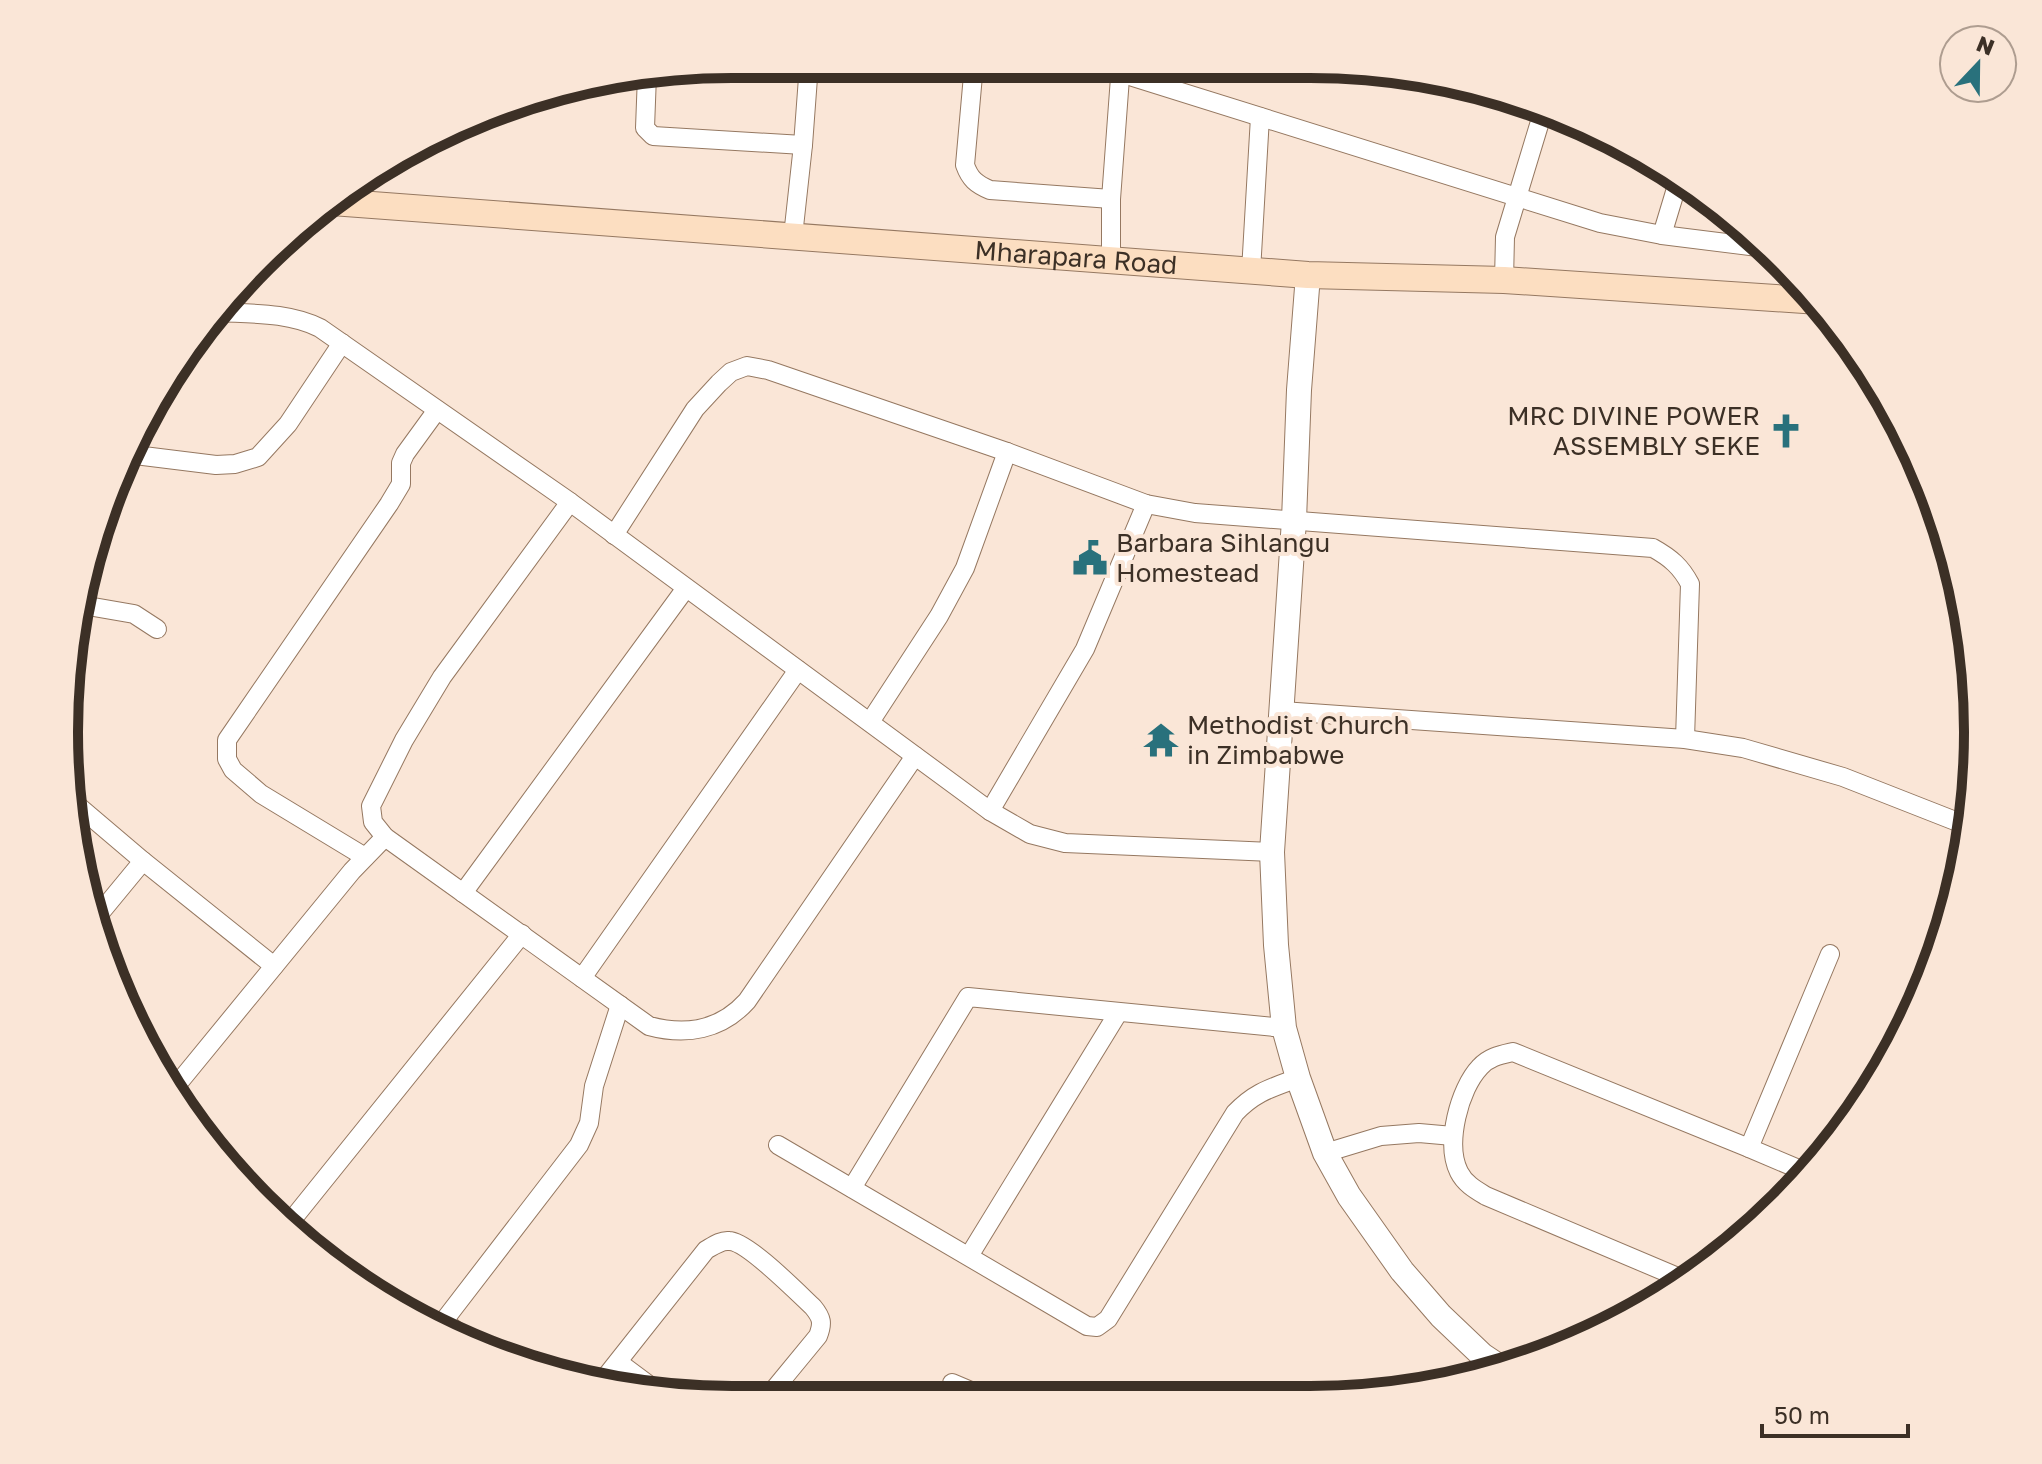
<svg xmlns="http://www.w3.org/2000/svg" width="2042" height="1464" viewBox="0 0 2042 1464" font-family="'Golos Text',sans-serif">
<rect width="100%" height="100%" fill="#fae6d7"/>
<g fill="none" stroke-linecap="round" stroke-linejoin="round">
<g stroke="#957861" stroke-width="20">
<g id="minor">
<path d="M 974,64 L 965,165 C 970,179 976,184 990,190 L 1111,199"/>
<polyline points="1120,73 1600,223 1662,235 1758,247"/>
<polyline points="647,75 645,128 653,136 803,145"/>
<polyline points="1662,235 1678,182"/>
<polyline points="793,236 803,145 809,64"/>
<polyline points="1111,261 1111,199 1121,64"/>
<polyline points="1251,271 1260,117"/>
<polyline points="1504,280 1505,237 1542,115"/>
<path d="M 216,312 C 251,314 288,312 320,328 L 570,502 L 990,811 L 1030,834 L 1065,843 L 1272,852"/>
<polyline points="127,454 216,465 235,464 258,457 288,424 342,343"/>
<path d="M 570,502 L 442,677 L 404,740 L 371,806 L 373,822 L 385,837 L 649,1026 C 686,1036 721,1030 747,1001 L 915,756"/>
<path d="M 614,535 L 695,409 L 719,383 L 731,372 L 747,366 L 768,370 L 1007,452 L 1146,504 L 1195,513 L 1653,548 C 1671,558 1681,567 1690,584 L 1685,739"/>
<polyline points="82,605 134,614 157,629"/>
<polyline points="1282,711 1685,739 1743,748 1843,777 1968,826"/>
<polyline points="870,722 939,616 965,568 1007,452"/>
<polyline points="70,799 143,861"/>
<polyline points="990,811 1085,649 1146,504"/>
<polyline points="365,857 261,794 233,770 227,759 227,740 389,504 401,484 401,463 405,454 437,410"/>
<polyline points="463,893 686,588"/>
<polyline points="96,918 143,861 274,966"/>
<polyline points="582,978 798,670"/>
<polyline points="176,1086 352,871 385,837"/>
<path d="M 778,1145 L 1087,1326 L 1097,1327 L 1108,1319 L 1235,1113 C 1255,1092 1271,1088 1298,1078"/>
<polyline points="1325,1153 1381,1136 1419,1133 1453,1136"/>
<polyline points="1808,1173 1749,1148 1830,954"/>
<polyline points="852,1188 968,997 1284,1028"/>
<polyline points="287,1226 522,934"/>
<polyline points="969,1256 1118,1013"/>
<path d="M 1680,1278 L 1486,1196 C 1476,1190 1465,1184 1459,1172 C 1445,1144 1459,1089 1480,1067 C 1489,1057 1500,1055 1513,1052 L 1749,1148"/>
<polyline points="444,1321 474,1345"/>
<polyline points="436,1331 579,1145 589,1123 594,1086 620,1005"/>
<polyline points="618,1362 661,1394"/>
<polyline points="952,1383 985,1397"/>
<path d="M 600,1384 L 706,1250 C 713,1246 721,1240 729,1241 C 747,1241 798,1293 813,1307 C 822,1318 823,1323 818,1336 L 767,1398"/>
</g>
</g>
<g stroke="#957861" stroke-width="26">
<polyline id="tertiary" points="1308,275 1299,390 1294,520 1272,852 1276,945 1284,1028 1298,1078 1325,1153 1349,1196 1402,1271 1441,1316 1482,1355 1500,1367"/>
</g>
<g stroke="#957861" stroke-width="28">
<g id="secondary">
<path id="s1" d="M 332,202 L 1308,275 L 1504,280 L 1819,301"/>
</g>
</g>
<use href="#minor" stroke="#fff" stroke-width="18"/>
<use href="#tertiary" stroke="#fff" stroke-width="24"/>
<use href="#secondary" stroke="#fcdec1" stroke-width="26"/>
</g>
<defs>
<g id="church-bare" transform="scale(2.76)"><path d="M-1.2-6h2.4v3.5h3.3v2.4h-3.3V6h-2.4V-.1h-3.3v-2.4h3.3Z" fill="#29717c" stroke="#fae6d7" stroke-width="2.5" paint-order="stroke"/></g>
<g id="civic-bare" transform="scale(2.76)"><path d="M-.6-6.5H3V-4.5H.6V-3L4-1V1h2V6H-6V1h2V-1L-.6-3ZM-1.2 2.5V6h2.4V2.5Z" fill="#29717c" stroke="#fae6d7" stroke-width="2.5" paint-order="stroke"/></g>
<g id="temple-bare" transform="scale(2.76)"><path d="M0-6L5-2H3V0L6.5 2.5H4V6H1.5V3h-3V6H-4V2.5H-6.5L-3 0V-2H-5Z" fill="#29717c" stroke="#fae6d7" stroke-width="2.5" paint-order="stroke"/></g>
</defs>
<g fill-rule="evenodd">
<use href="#church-bare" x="1786" y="431"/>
<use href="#civic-bare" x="1090" y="558"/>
<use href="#temple-bare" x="1161" y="740"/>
</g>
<g text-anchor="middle" stroke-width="8" stroke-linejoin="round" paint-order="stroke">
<g font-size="26" fill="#3c3026" stroke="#fae6d7">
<text dy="9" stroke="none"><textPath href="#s1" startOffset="746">Mharapara Road</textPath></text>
</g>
<g font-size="26" fill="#3c3026" stroke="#fae6d7" text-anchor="start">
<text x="1760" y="425" text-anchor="end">MRC DIVINE POWER<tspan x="1760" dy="30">ASSEMBLY SEKE</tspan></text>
<text x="1116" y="552">Barbara Sihlangu<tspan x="1116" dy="30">Homestead</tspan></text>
<text x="1187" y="734">Methodist Church<tspan x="1187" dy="30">in Zimbabwe</tspan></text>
</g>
</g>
<path d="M0 0H2042V1464H0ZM732 78H1310A654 654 0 0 1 1964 732V732A654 654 0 0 1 1310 1386H732A654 654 0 0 1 78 732V732A654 654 0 0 1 732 78Z" fill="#fae6d7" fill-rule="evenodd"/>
<path fill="none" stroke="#3c3026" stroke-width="10" d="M732 78H1310A654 654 0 0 1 1964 732V732A654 654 0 0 1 1310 1386H732A654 654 0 0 1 78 732V732A654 654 0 0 1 732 78Z"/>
<g transform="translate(1978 64) rotate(22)"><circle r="38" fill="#fae6d7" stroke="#ae9d90" stroke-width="2"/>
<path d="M0-6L14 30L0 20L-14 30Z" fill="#29717c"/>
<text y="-12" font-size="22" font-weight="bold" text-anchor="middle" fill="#3c3026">N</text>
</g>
<path d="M1762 1424v12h146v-12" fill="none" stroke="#3c3026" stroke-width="4"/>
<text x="1774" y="1424" font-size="24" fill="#3c3026" stroke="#fae6d7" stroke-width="6" paint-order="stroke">50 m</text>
</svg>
